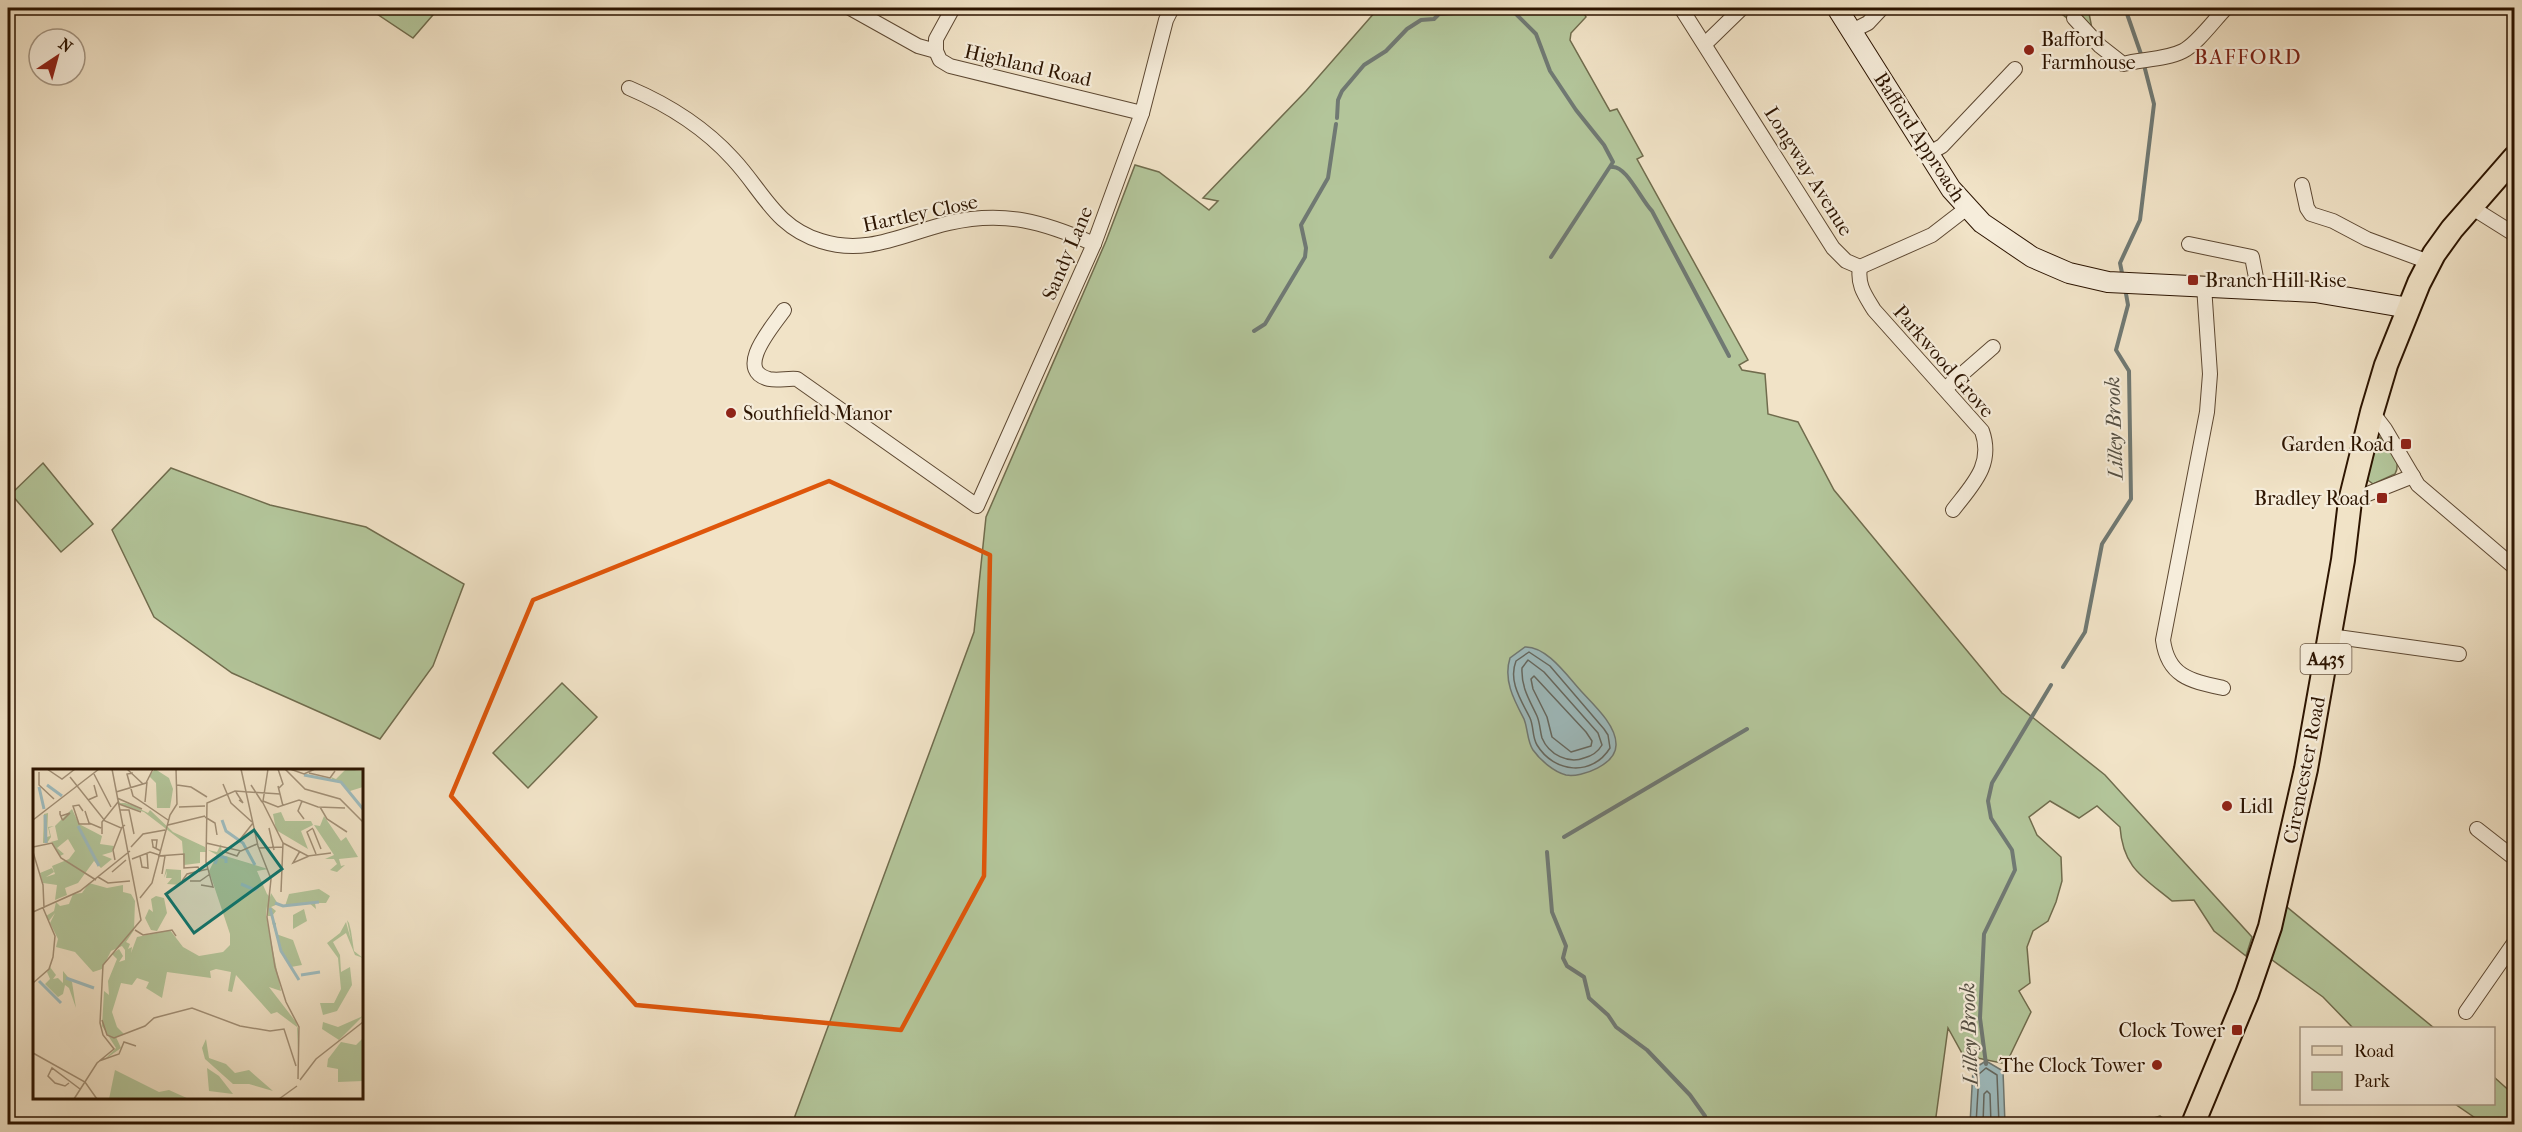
<svg xmlns="http://www.w3.org/2000/svg" width="2522" height="1132" viewBox="0 0 2522 1132" font-family="'IM FELL French Canon',serif">
<rect width="100%" height="100%" fill="#f1e3c7"/>
<filter id="stains"><feTurbulence type="fractalNoise" baseFrequency=".00333" numOctaves="4"/><feColorMatrix values="0 0 0 0 .2 0 0 0 0 .09 0 0 0 0 .02 0 0 0 .5 -.17"/></filter>
<radialGradient id="worn" r=".72"><stop offset=".6" stop-color="#630" stop-opacity="0"/><stop offset="1" stop-color="#630" stop-opacity=".3"/></radialGradient>
<g fill="#b3c59a" stroke="#706c4d" stroke-width="1.5">
<polygon points="368,8 439,8 413,38"/>
<path d="M 1403,8 L 1581,8 L 1586,17 L 1571,33 L 1570,40 L 1610,111 L 1617,109 L 1643,156 L 1637,159 L 1748,360 L 1739,365 L 1742,370 L 1765,374 L 1768,414 L 1798,422 L 1834,490 L 2002,693 L 2105,775 L 2252,937 L 2246,956 L 2214,931 L 2194,900 L 2172,901 C 2143,877 2123,868 2120,827 L 2097,806 L 2079,818 L 2050,801 L 2029,817 L 2037,835 L 2061,857 L 2062,881 L 2056,902 L 2048,921 L 2033,931 L 2027,947 L 2030,983 L 2019,991 L 2031,1012 L 2006,1064 L 1963,1055 L 1948,1028 L 1935,1124 L 792,1124 L 974,632 L 986,517 L 1106,241 L 1135,165 L 1159,172 L 1209,210 L 1218,201 L 1203,198 L 1306,91 L 1376,11 L 1398,11 Z"/>
<polygon points="2054,8 2088,8 2094,39"/>
<path d="M 2379,437 C 2391,444 2402,461 2395,474 L 2373,484 L 2365,478 L 2373,439 Z"/>
<polygon points="43,463 93,524 61,552 11,494"/>
<polygon points="171,468 270,505 366,527 464,584 433,666 380,739 232,673 154,617 112,530"/>
<polygon points="562,683 597,717 528,788 493,753"/>
<polygon points="2282,903 2434,1028 2353,1028 2323,997 2268,957"/>
<polygon points="2494,1077 2514,1095 2514,1124 2484,1124 2455,1104 2494,1104"/>
<polygon points="2160,1116 2172,1124 2150,1124 2154,1118"/>
</g>
<g fill="#9ebcbf" stroke="#707973" stroke-width="1.5">
<path d="M 1525,647 C 1547,646 1568,677 1581,691 C 1594,705 1616,725 1616,744 C 1617,764 1582,778 1566,775 C 1554,772 1540,760 1533,750 C 1527,741 1528,729 1524,719 C 1514,700 1503,680 1510,658 Z"/>
<polygon points="1986,1061 2003,1071 2005,1124 1970,1124 1973,1069"/>
</g>
<g fill="none" stroke-linecap="round" stroke-linejoin="round">
<g stroke="#656860" stroke-width="1.5">
<path d="M 1529,652 L 1550,666 L 1604,729 L 1608,735 L 1610,748 C 1592,777 1554,773 1537,745 C 1532,737 1534,727 1530,718 C 1521,700 1508,681 1516,661 Z"/>
<path d="M 1528,660 L 1544,672 L 1598,733 L 1602,745 C 1598,752 1592,756 1584,758 C 1569,764 1549,755 1542,738 C 1540,731 1540,723 1537,716 C 1529,699 1521,687 1522,668 Z"/>
<polygon points="1534,676 1586,732 1592,741 1591,746 1571,752 1552,737 1547,717 1533,689 1531,679"/>
<polyline points="1976,1124 1979,1074 1986,1068 1997,1075 1999,1124"/>
<polyline points="1983,1124 1984,1094 1987,1091 1990,1094 1991,1124"/>
</g>
<g stroke="#707973" stroke-width="4">
<polyline points="1510,8 1536,34 1550,71 1576,110 1604,145 1613,162 1551,257"/>
<polyline points="2125,8 2142,57"/>
<polyline points="1337,118 1338,100 1342,91 1364,65 1386,51 1407,29 1421,20 1434,19 1439,14 1455,13 1466,8"/>
<path d="M 1612,167 C 1626,165 1641,200 1652,211 L 1729,356"/>
<polyline points="2123,278 2120,263 2140,220 2154,104 2144,65"/>
<polyline points="1254,331 1265,324 1305,257 1306,248 1301,225 1328,178 1336,124"/>
<polyline points="2063,667 2085,632 2102,544 2131,499 2129,371 2116,350 2128,305 2125,288"/>
<polyline points="1564,837 1747,729"/>
<polyline points="1547,852 1552,912 1566,946 1563,958 1567,966 1584,977 1589,998 1608,1015 1616,1027 1647,1050 1690,1095 1705,1116 1708,1124"/>
<polyline points="1986,1064 1980,1018 1984,934 2015,870 2012,850 1991,818 1988,801 1992,783 2051,685"/>
</g>
<g stroke="#5d4832" stroke-width="16">
<g id="street">
<polyline points="850,8 918,46 936,51 940,60 950,66 1142,113"/>
<polyline points="1681,8 1833,248 1846,261 1860,267 1932,235 1967,208"/>
<path d="M 2074,18 L 2100,46 L 2123,64 C 2142,59 2165,60 2183,51 C 2197,44 2215,19 2226,8"/>
<polyline points="1852,31 1868,23 1882,8"/>
<polyline points="1705,44 1742,8"/>
<polyline points="936,51 936,39 953,8"/>
<path d="M 629,88 C 669,105 704,127 733,159 C 763,191 775,227 821,241 C 868,256 905,233 949,223 C 1004,210 1044,222 1094,244"/>
<polyline points="1928,154 1942,146 2015,69"/>
<polyline points="2302,185 2307,208 2311,214 2333,221 2367,239 2429,262"/>
<polyline points="2471,207 2514,234"/>
<polyline points="2189,244 2252,257 2258,288"/>
<path d="M 1860,267 C 1857,285 1865,295 1874,310 L 1982,431 C 1994,465 1972,485 1953,510"/>
<path d="M 2204,286 L 2210,374 L 2207,412 L 2163,640 C 2168,677 2191,681 2223,688"/>
<path d="M 784,310 C 774,325 733,370 769,379 C 778,381 788,378 797,379 L 977,506 L 1094,244 L 1142,113 L 1166,20 L 1172,8"/>
<polyline points="1946,388 1993,347"/>
<polyline points="2372,412 2385,429 2418,485 2514,567"/>
<polyline points="2350,501 2413,476"/>
<polyline points="2330,636 2459,654"/>
<polyline points="2477,829 2514,858"/>
<polyline points="2466,1012 2514,943"/>
</g>
</g>
<g stroke="#2c1400" stroke-width="22">
<polyline id="secondary" points="1837,8 1951,189 1982,223 2032,257 2069,273 2108,282 2315,292 2409,308"/>
</g>
<g stroke="#2c1400" stroke-width="26">
<polyline id="primary" points="2193,1124 2247,994 2270,927 2306,769 2343,560 2350,501 2372,412 2386,365 2419,283 2434,254 2452,229 2514,158"/>
</g>
<use href="#street" stroke="#f6eddb" stroke-width="14"/>
<use href="#secondary" stroke="#f6eddb" stroke-width="20"/>
<use href="#primary" stroke="#f1e3c7" stroke-width="22"/>
</g>
<path fill="none" stroke="#df560b" stroke-width="4.5" stroke-linejoin="round" d="M 829,481 L 990,555 L 984,876 L 901,1030 L 636,1005 L 451,796 L 533,600 Z"/>
<g fill="#8f2418" stroke="#f6eddb" stroke-width="2">
<circle cx="2029" cy="50" r="6"/>
<rect x="2187" y="274" width="12" height="12" rx="3"/>
<circle cx="731" cy="413" r="6"/>
<rect x="2400" y="438" width="12" height="12" rx="3"/>
<rect x="2376" y="492" width="12" height="12" rx="3"/>
<circle cx="2227" cy="806" r="6"/>
<rect x="2231" y="1024" width="12" height="12" rx="3"/>
<circle cx="2157" cy="1065" r="6"/>
</g>
<g text-anchor="middle" stroke-width="4.5" stroke-linejoin="round" paint-order="stroke">
<rect fill="#f6eddb" stroke="#695542" stroke-width="1.5" x="2300.5" y="644" width="51" height="30" rx="4.5"/>
<g font-size="18" font-weight="bold" fill="#2c1400">
<text x="2326" y="665">A435</text>
</g>
<g font-size="20" fill="#2c1400" stroke="#f6eddb" text-anchor="start">
<text x="2041" y="46">Bafford<tspan x="2041" dy="23">Farmhouse</tspan></text>
<text x="2205" y="287">Branch Hill Rise</text>
<text x="743" y="420">Southfield Manor</text>
<text x="2394" y="451" text-anchor="end">Garden Road</text>
<text x="2370" y="505" text-anchor="end">Bradley Road</text>
<text x="2239" y="813">Lidl</text>
<text x="2225" y="1037" text-anchor="end">Clock Tower</text>
<text x="2145" y="1072" text-anchor="end">The Clock Tower</text>
</g>
<g font-size="20" fill="#2c1400" stroke="#f6eddb">
<text transform="translate(1028 65) rotate(13)" y="7">Highland Road</text>
<text transform="translate(1920 137) rotate(57)" y="7">Bafford Approach</text>
<text transform="translate(1809 171) rotate(58)" y="7">Longway Avenue</text>
<text transform="translate(920 213) rotate(-12)" y="7">Hartley Close</text>
<text transform="translate(1067 253) rotate(-67)" y="7">Sandy Lane</text>
<text transform="translate(1944 361) rotate(49)" y="7">Parkwood Grove</text>
<text transform="translate(2304 770) rotate(-79)" y="7">Cirencester Road</text>
</g>
<g font-size="21" letter-spacing="1.5" fill="#7a1f14" stroke="#f6eddb">
<text x="2248" y="64">BAFFORD</text>
</g>
<g font-size="21" font-style="italic" fill="#544f43" stroke="#f6eddb">
<text transform="translate(2114 428) rotate(-92)" y="7">Lilley Brook</text>
<text transform="translate(1969 1034) rotate(-92)" y="7">Lilley Brook</text>
</g>
</g>
<g transform="translate(33 769)">
<rect width="330" height="330" fill="#f1e3c7"/>
<path d="M 122,0 L 136,9 L 140,20 L 137,39 L 124,39 L 123,14 L 116,7 ZM 313,0 L 330,2 L 330,18 L 317,22 L 307,12 L 300,12 L 298,8 L 303,10 ZM 85,30 L 87,34 L 92,34 L 99,36 L 115,44 L 117,41 L 140,63 L 172,78 L 173,83 L 167,83 L 167,94 L 151,96 L 149,72 L 111,43 L 86,35 ZM 39,40 L 46,55 L 69,67 L 67,75 L 81,77 L 79,83 L 69,86 L 79,90 L 68,99 L 61,92 L 45,114 L 32,119 L 34,126 L 22,131 L 24,116 L 10,114 L 7,104 L 19,99 L 21,103 L 13,108 L 22,105 L 19,97 L 36,90 L 42,82 L 35,70 L 24,79 L 31,85 L 27,87 L 19,73 L 10,74 L 11,45 L 15,44 L 14,68 L 17,67 L 15,58 L 21,57 L 16,59 L 18,68 L 14,74 L 25,71 L 22,57 ZM 248,43 L 252,52 L 278,52 L 280,56 L 268,62 L 275,80 L 243,61 L 240,45 ZM 291,47 L 308,72 L 313,68 L 325,88 L 306,90 L 308,97 L 312,96 L 304,103 L 297,101 L 304,95 L 301,90 L 292,90 L 301,86 L 281,56 L 287,57 ZM 188,75 L 189,86 L 235,100 L 224,102 L 234,125 L 237,128 L 238,124 L 245,135 L 238,138 L 243,142 L 239,147 L 235,147 L 234,137 L 233,146 L 248,222 L 236,218 L 263,253 L 266,263 L 265,283 L 264,258 L 244,243 L 238,245 L 203,206 L 199,223 L 195,222 L 198,203 L 183,200 L 177,202 L 178,209 L 134,203 L 129,229 L 113,219 L 116,213 L 104,209 L 99,216 L 88,214 L 79,243 L 84,258 L 91,265 L 83,268 L 88,279 L 71,291 L 83,279 L 69,257 L 71,222 L 76,226 L 75,212 L 84,190 L 79,185 L 86,180 L 90,187 L 86,193 L 92,191 L 92,181 L 89,177 L 78,182 L 69,200 L 60,203 L 42,183 L 23,178 L 25,170 L 17,154 L 22,144 L 16,152 L 13,147 L 21,142 L 23,133 L 27,137 L 36,135 L 40,125 L 49,124 L 56,114 L 74,119 L 90,116 L 90,123 L 98,125 L 102,132 L 101,161 L 93,173 L 97,175 L 95,180 L 99,178 L 98,184 L 104,168 L 137,161 L 150,178 L 166,187 L 190,183 L 197,176 L 197,165 L 176,102 L 184,86 L 175,81 L 184,83 ZM 133,100 L 148,101 L 148,116 L 134,115 L 139,109 L 133,109 L 134,102 L 131,109 ZM 286,120 L 297,127 L 293,134 L 282,134 L 283,140 L 275,133 L 252,137 L 256,125 ZM 123,127 L 131,129 L 134,144 L 124,162 L 118,161 L 112,149 L 116,140 L 120,143 L 118,130 ZM 271,140 L 274,152 L 260,160 L 260,146 ZM 314,151 L 316,154 L 318,162 L 321,182 L 330,189 L 322,186 L 313,164 L 300,173 L 307,186 L 308,203 L 317,198 L 319,216 L 304,242 L 290,246 L 287,234 L 301,234 L 308,220 L 305,189 L 294,174 L 307,164 L 313,153 L 318,171 ZM 239,153 L 243,154 L 243,165 L 260,171 L 269,196 L 258,198 L 248,182 ZM 17,198 L 23,206 L 20,210 L 25,209 L 30,214 L 30,202 L 39,213 L 43,239 L 36,219 L 32,216 L 30,225 L 25,228 L 12,215 L 17,210 L 14,203 ZM 330,247 L 306,271 L 289,260 L 290,253 L 305,258 ZM 330,269 L 330,312 L 305,313 L 305,300 L 294,298 L 295,290 L 308,273 L 323,276 ZM 173,270 L 176,289 L 193,295 L 202,304 L 216,301 L 240,322 L 216,315 L 200,315 L 172,290 L 169,279 ZM 174,299 L 186,307 L 200,325 L 176,322 ZM 82,301 L 126,323 L 136,321 L 156,330 L 76,330 Z" fill="#b3c59a"/>
<path fill="none" stroke="#9ebcbf" stroke-width="3" d="M 271,6 L 308,13 L 330,40M 14,16 L 29,27M 6,18 L 11,40M 12,46 L 13,74M 189,51 L 193,62 L 210,74 L 222,96M 45,57 L 66,97M 182,95 L 185,87 L 193,89 L 193,94M 208,115 L 222,121 L 225,118M 242,134 L 250,137 L 286,133M 237,139 L 248,182 L 266,211M 268,206 L 287,203M 33,209 L 61,219M 6,212 L 28,234"/>
<path fill="none" stroke="#a29077" stroke-width="1.5" d="M 14,0 L 29,10 L 42,0M 94,0 L 110,15M 208,0 L 225,77 L 238,110 L 234,148 L 242,198 L 253,233 L 266,258 L 265,310M 245,0 L 250,15 L 246,19M 252,0 L 272,20 L 307,30 L 330,53M 257,0 L 271,5 L 282,0M 6,3 L 6,16 L 21,30M 100,4 L 94,5 L 100,27 L 135,51M 276,4 L 297,9 L 302,2M 61,5 L 78,38M 37,8 L 72,52 L 88,59 L 92,56M 190,15 L 198,34 L 219,53M 144,16 L 158,18 L 174,28M 218,16 L 229,33M 245,17 L 250,37M 83,23 L 113,14 L 120,0M 203,23 L 210,34 L 206,31M 84,29 L 109,40M 55,31 L 64,27 L 61,16M 229,32 L 250,74 L 248,123M 230,32 L 245,38 L 266,31 L 285,38 L 312,39M 230,32 L 235,0M 269,32 L 265,42 L 271,50M 112,33 L 114,13M 86,35 L 108,43M 146,38 L 172,37M 287,38 L 294,50 L 314,63M 87,41 L 96,41 L 101,65M 27,42 L 27,45 L 29,50 L 30,51 L 37,44 L 28,47M 50,42 L 46,36 L 40,37 L 46,55 L 58,55M 52,42 L 56,54 L 68,59M 172,48 L 182,54 L 184,66M 0,51 L 66,0M 135,56 L 172,47M 236,59 L 241,81M 280,59 L 274,63 L 283,85M 280,60 L 288,80M 69,65 L 69,53 L 85,33M 205,73 L 220,54M 173,74 L 208,82 L 224,75M 250,74 L 275,87 L 298,84M 0,78 L 19,74 L 28,89 L 63,111M 98,78 L 110,65 L 132,61M 123,79 L 124,71 L 119,71 L 120,77 L 120,78 L 128,82M 226,79 L 250,78M 189,82 L 204,87 L 207,82M 267,82 L 260,94 L 276,87M 0,83 L 10,116 L 11,139M 107,87 L 109,98 L 115,99 L 114,84M 125,87 L 151,85 L 151,99 L 165,98 L 167,103M 99,90 L 117,83 L 126,86M 82,91 L 80,81 L 89,58M 79,103 L 93,91M 129,105 L 132,87M 65,108 L 75,114 L 97,112M 149,112 L 154,105 L 175,100M 157,112 L 167,112 L 177,105M 168,116 L 180,118 L 173,93 L 174,34 L 202,22 L 247,25M 107,129 L 119,114 L 137,46 L 144,35 L 143,0M 0,143 L 47,122 L 97,82M 102,161 L 110,166 L 139,161 L 143,167M 0,214 L 16,200 L 20,188 L 22,167 L 10,139M 69,251 L 74,266 L 81,269 L 112,257 L 121,249 L 159,239 L 207,257 L 237,262 L 251,260 L 263,297M 0,284 L 52,313 L 64,330M 66,292 L 86,285 L 91,273 L 103,277M 267,311 L 283,290 L 330,253M 36,314 L 32,317 L 22,314 L 15,307 L 19,299 L 47,320M 41,330 L 64,294 L 81,280 L 70,266 L 67,254 L 70,196 L 108,151 L 79,0M 246,330 L 264,317"/>
<path fill="#0f766e" fill-opacity="0.15" stroke="#0f766e" stroke-width="3" d="M 221,61 L 249,100 L 161,164 L 133,125 Z"/>
<rect width="330" height="330" fill="none" stroke="#2c1400" stroke-width="3"/>
</g>
<rect width="2522" height="1132" fill="none" stroke="#f1e3c7" stroke-width="30"/>
<rect x="9" y="9" width="2504" height="1114" fill="none" stroke="#2c1400" stroke-width="3"/>
<rect x="15" y="15" width="2492" height="1102" fill="none" stroke="#2c1400" stroke-width="1.5"/>
<rect x="2300" y="1027" width="195" height="78" fill="#f6eddb" stroke="#a59683" stroke-width="1.5"/>
<rect x="2312" y="1046" width="30" height="9" fill="#f1e3c7" stroke="#a59683" stroke-width="1.5"/>
<text x="2354" y="1057" font-size="18" fill="#2c1400">Road</text>
<rect x="2312" y="1072" width="30" height="18" fill="#b3c59a" stroke="#a59683" stroke-width="1.5"/>
<text x="2354" y="1087" font-size="18" fill="#2c1400">Park</text>
<g transform="translate(57 57) rotate(36)"><circle r="28" fill="#f6eddb" stroke="#a59683" stroke-width="1.5"/>
<path d="M0-4.5L10 22L0 15L-10 22Z" fill="#8f2418"/>
<text y="-9" font-size="16" font-weight="bold" text-anchor="middle" fill="#2c1400">N</text>
</g>
<rect width="100%" height="100%" filter="url(#stains)"/>
<rect width="100%" height="100%" fill="url(#worn)"/>
</svg>
